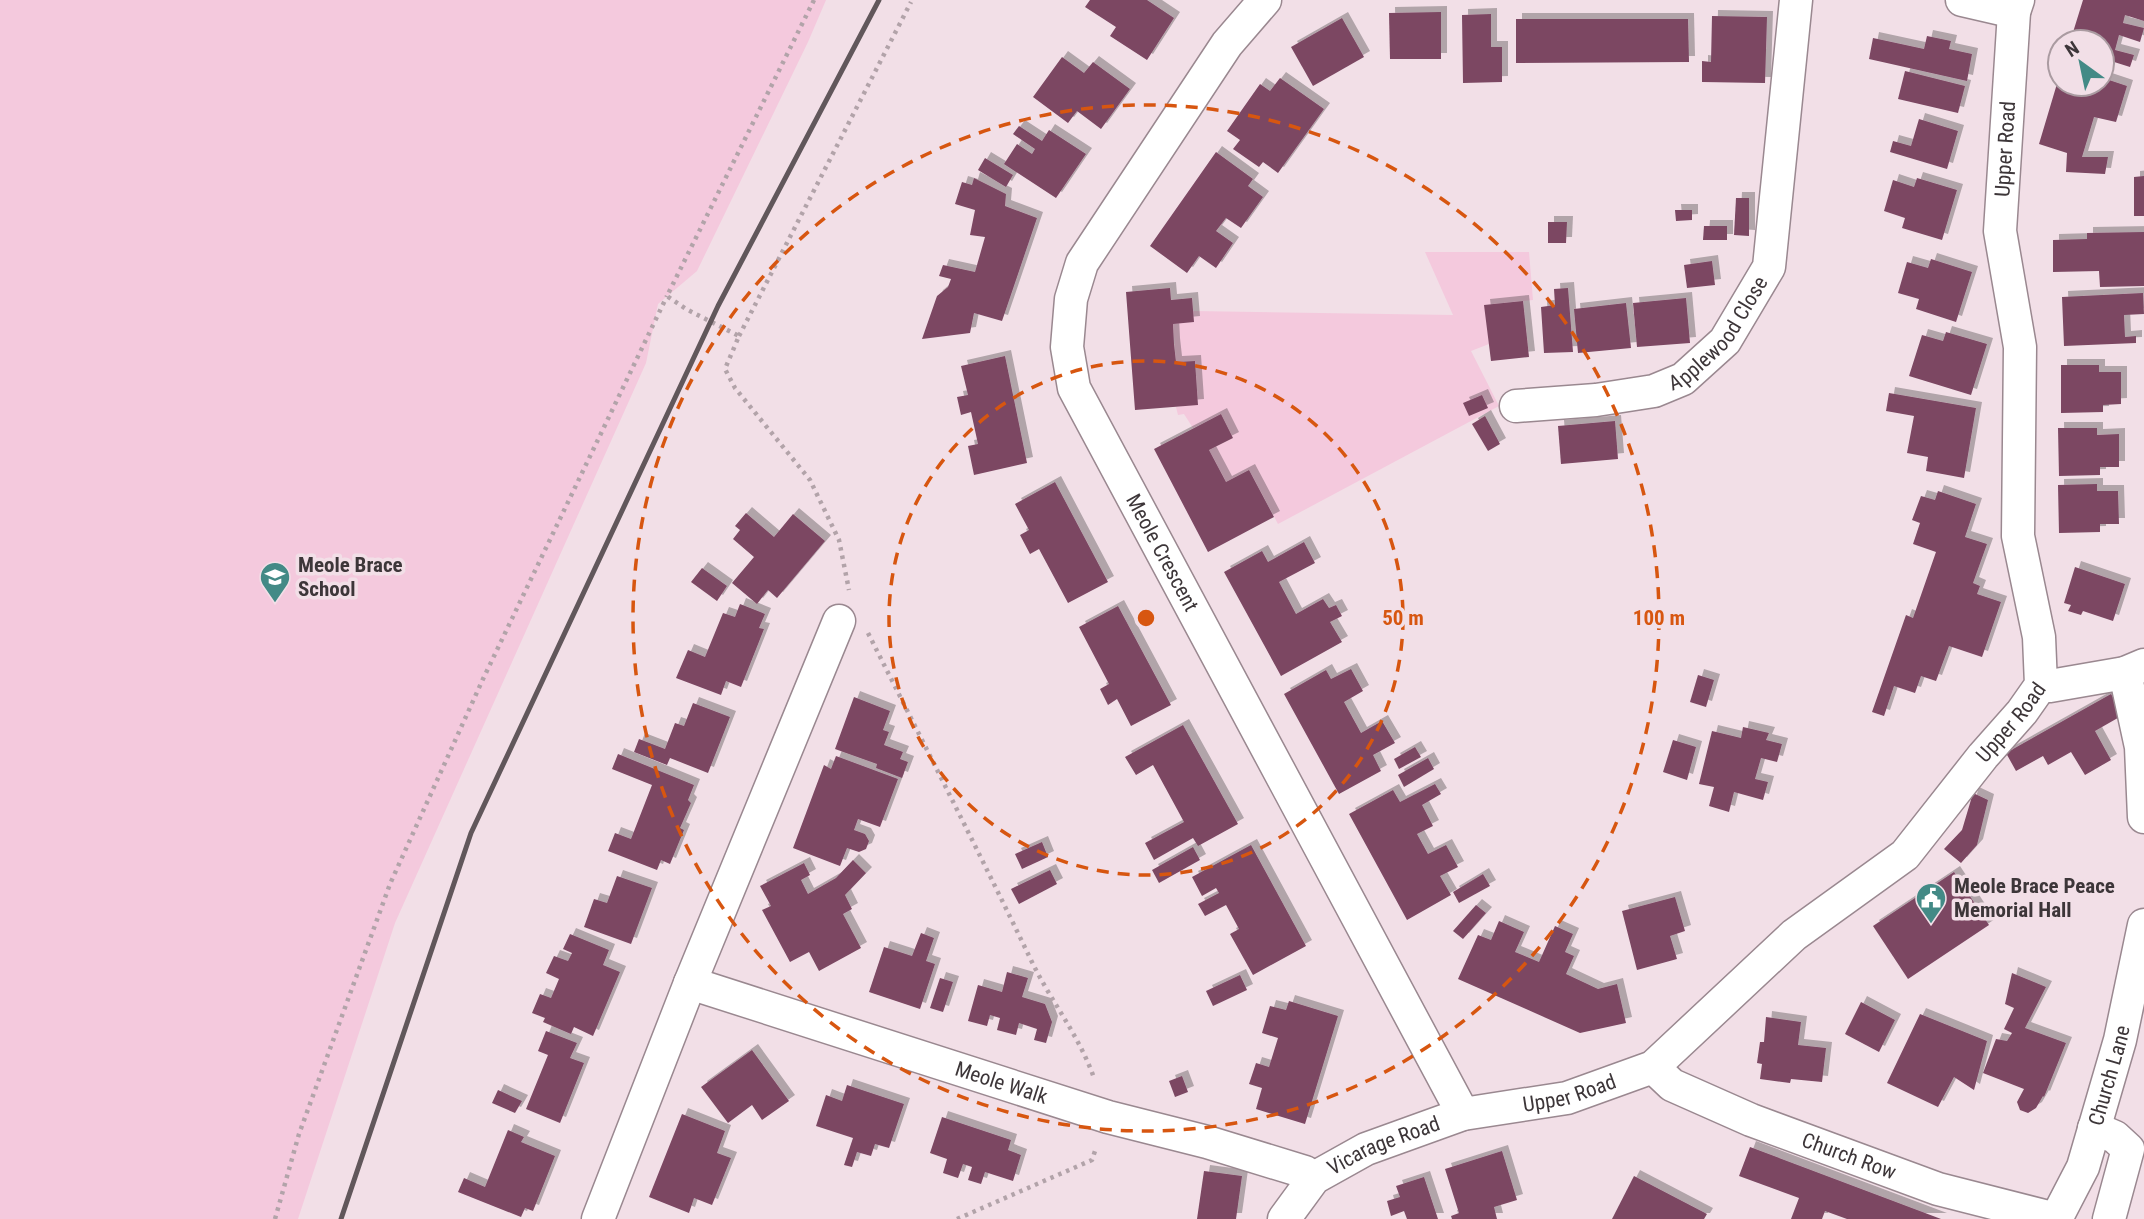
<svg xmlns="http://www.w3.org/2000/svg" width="2144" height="1219" viewBox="0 0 2144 1219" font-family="'Roboto Condensed',sans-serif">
<defs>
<filter id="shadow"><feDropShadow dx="6" dy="-6" stdDeviation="0" flood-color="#0004"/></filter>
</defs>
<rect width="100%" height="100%" fill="#f2dfe7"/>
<g fill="#f4c9dd">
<polygon points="0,0 826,0 808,42 697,271 658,304 646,363 395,923 298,1219 0,1219"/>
<polygon points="1425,252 1529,252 1533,300 1485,305 1489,344 1471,351 1499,406 1278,524 1249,470 1226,482 1209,450 1233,438 1221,414 1193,428 1184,414 1178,415 1176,407 1198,404 1195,361 1176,362 1173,324 1193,311 1453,315"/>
</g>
<g fill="#7b4762" filter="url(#shadow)">
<polygon points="1090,0 1147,0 1174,18 1147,60 1110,36 1116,27 1085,7"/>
<polygon points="2083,0 2144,0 2144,21 2125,15 2123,23 2144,28 2140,42 2119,35 2115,50 2134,55 2130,67 2111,61 2106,79 2127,86 2116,122 2094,117 2082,157 2108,157 2105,174 2066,172 2067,153 2039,144 2059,77 2060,84 2102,84 2102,42 2070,42"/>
<polygon points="1441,12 1441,59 1390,59 1389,13"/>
<polygon points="1491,14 1491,47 1502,47 1502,82 1463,83 1462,15"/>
<polygon points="1712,16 1767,17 1765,83 1702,82 1702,61 1711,62"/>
<polygon points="1342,18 1364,57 1313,86 1291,47"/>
<polygon points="1516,19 1688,19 1689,62 1516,63"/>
<polygon points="1927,36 1951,41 1949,49 1972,54 1967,81 1869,59 1873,38 1924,49"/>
<polygon points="1062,57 1084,73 1093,62 1130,89 1101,129 1077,111 1068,123 1033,97"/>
<polygon points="1905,71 1965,86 1958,113 1898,99"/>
<polygon points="1280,78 1324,109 1278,173 1263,162 1259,167 1233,149 1240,140 1227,131 1260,84 1270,91"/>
<polygon points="1919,119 1958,131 1947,169 1890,152 1893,141 1911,146"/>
<polygon points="1019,126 1042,141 1049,130 1086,154 1056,198 1004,164 1017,144 1032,154 1035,149 1013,134"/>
<polygon points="1216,152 1253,179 1248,186 1263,197 1241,228 1226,218 1216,231 1233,243 1216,268 1199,256 1187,273 1150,246"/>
<polygon points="985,158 1013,175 1006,187 978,170"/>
<polygon points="2144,176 2144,216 2134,216 2134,177"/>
<polygon points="974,178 1006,194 1005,206 1037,218 1002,321 974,313 970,333 922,339 937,296 948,287 951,279 939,276 943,265 975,272 985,237 970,235 975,210 955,204 962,182 972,185"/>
<polygon points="1917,178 1957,190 1942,240 1902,228 1905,218 1884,211 1893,180 1914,187"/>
<polygon points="1736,198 1749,198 1749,236 1734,235"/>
<polygon points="1675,210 1692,210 1692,220 1676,221"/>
<polygon points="1548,222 1567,222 1566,243 1548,243"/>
<polygon points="1704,226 1727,226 1727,240 1703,240"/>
<polygon points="2144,232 2144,286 2100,287 2099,271 2053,272 2053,240 2087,239 2087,233"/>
<polygon points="1931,259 1972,272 1956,322 1916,309 1919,299 1898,293 1907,262 1928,268"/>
<polygon points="1712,261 1715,285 1687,288 1684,265"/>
<polygon points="1170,288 1171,300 1192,298 1194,322 1173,324 1174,344 1176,362 1195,361 1198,405 1135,410 1126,292"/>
<polygon points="1568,288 1573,352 1544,353 1541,307 1555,305 1554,289"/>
<polygon points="2143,293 2144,314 2124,315 2125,337 2136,336 2136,343 2064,346 2062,297"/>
<polygon points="1686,298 1690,343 1637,347 1633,303"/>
<polygon points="1523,301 1529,357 1491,361 1484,305"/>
<polygon points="1626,303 1631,348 1578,353 1574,309"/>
<polygon points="1946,332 1987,344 1971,395 1909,376 1922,335 1943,341"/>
<polygon points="1005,356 1027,463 974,475 968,446 978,444 971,412 961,415 957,397 968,395 961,366"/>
<polygon points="2061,365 2099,365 2099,372 2121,372 2121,404 2103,405 2103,412 2061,413"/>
<polygon points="1889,393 1976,408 1964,478 1926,471 1928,457 1907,453 1914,416 1886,411"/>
<polygon points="1482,395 1488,408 1469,416 1463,403"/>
<polygon points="1221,414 1233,438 1209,450 1226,482 1249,470 1274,517 1208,552 1154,449"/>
<polygon points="1485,416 1500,444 1488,451 1472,424"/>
<polygon points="1615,421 1618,459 1561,464 1558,426"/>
<polygon points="2058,428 2097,428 2097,435 2119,434 2119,467 2100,467 2100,475 2059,476"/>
<polygon points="1055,482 1108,582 1068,603 1039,549 1030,554 1020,535 1029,530 1015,504"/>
<polygon points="2097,484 2097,491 2118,491 2119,524 2100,524 2100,532 2059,533 2058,485"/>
<polygon points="1938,491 1976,504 1965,537 1987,544 1973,583 1980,586 1977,594 2001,602 1982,657 1949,646 1936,681 1921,676 1915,693 1894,686 1884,716 1872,712 1906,615 1913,618 1936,552 1913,544 1920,523 1912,520 1921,496 1935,500"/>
<polygon points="746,513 774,537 793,514 825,541 777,598 768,590 757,604 732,583 754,557 733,539 740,530 735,526"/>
<polygon points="1304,542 1315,563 1279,582 1296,614 1323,599 1329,608 1336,605 1342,616 1330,622 1342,642 1281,676 1224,572 1262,551 1268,562"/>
<polygon points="2075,567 2125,584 2113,621 2083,611 2081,615 2068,611 2071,605 2064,603"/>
<polygon points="702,568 727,586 717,601 691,582"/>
<polygon points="740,604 765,614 759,628 764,629 741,687 726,681 721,695 676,678 688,650 705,657 723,613 735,617"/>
<polygon points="1118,606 1171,705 1131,726 1117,699 1108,705 1100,689 1109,684 1079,627"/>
<polygon points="1351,669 1363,691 1344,702 1361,733 1382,721 1395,743 1373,755 1381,771 1339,794 1284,694 1326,670 1331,679"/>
<polygon points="1698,675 1714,680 1706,707 1690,702"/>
<polygon points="2111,694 2123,715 2095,731 2111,760 2085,775 2071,752 2048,765 2043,756 2016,771 2006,753"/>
<polygon points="854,697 890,711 883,730 889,732 884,745 903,752 900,759 908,762 902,778 876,768 877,764 835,749"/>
<polygon points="693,703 730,717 708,773 670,758 667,765 634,752 639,739 665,749 675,723 684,726"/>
<polygon points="1183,725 1238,824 1198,846 1193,838 1154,860 1145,843 1184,822 1153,765 1136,775 1125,757"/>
<polygon points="1743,727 1769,733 1766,740 1782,744 1777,762 1761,758 1755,779 1768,782 1763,800 1734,792 1729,812 1709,806 1714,787 1699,784 1712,731 1741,738"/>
<polygon points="1673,740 1696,747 1687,780 1663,772"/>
<polygon points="1415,747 1421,757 1399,769 1394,759"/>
<polygon points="618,754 694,785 688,800 691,803 680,828 684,830 670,864 661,860 657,870 608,851 615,833 631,839 652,785 612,769"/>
<polygon points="836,756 898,779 880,827 858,819 854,830 865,834 869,841 866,849 859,852 847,848 840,866 793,848 824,765 831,769"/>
<polygon points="1428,758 1434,769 1404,787 1398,775"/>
<polygon points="1435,784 1441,794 1422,805 1433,826 1417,834 1428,854 1446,845 1458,867 1440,876 1451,895 1407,920 1349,814 1393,790 1400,802"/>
<polygon points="1973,793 1988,800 1977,845 1961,863 1944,849 1962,830"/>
<polygon points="1042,842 1048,857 1022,869 1015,854"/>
<polygon points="1251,845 1306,946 1253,975 1230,934 1239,929 1226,905 1205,916 1198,904 1219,893 1216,888 1202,896 1192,877"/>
<polygon points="1193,847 1200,860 1159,883 1152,870"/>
<polygon points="853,860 866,873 845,895 852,909 843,914 861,948 819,971 809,952 790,962 762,910 771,906 760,886 804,863 810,875 801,880 808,894 836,878"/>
<polygon points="1050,870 1057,884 1019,904 1011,889"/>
<polygon points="1954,872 1989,925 1908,979 1873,926"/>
<polygon points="1483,874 1490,886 1459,903 1453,892"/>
<polygon points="617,876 652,888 631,944 584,927 594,899 607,903"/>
<polygon points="1675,897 1685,931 1670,936 1677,959 1637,970 1622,911"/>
<polygon points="1476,905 1486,913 1463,939 1453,931"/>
<polygon points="1499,921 1524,932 1515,952 1539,962 1555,926 1573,934 1565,952 1574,956 1566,974 1598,989 1617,984 1626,1023 1580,1033 1458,979 1478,935 1491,940"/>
<polygon points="921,933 934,938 926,961 935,964 920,1009 869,992 884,947 912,956"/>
<polygon points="570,934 609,950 603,965 620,972 593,1036 574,1027 571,1034 543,1022 545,1018 532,1013 540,994 551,998 559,979 546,973 554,956 568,961 572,953 563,949"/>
<polygon points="1007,972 1028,978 1022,997 1045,1004 1052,1022 1046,1043 1034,1040 1037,1029 1019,1023 1016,1035 997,1030 1000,1018 990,1015 987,1026 968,1021 978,985 1002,992"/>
<polygon points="2012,973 2046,987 2025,1028 2066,1043 2044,1097 2043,1096 2036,1108 2028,1113 2020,1110 2017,1102 2024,1089 1983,1073 1996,1039 2007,1041 2012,1033 2004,1029 2014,1008 2005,1004"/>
<polygon points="1240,975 1247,990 1213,1006 1206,991"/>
<polygon points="940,978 953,982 943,1012 930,1008"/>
<polygon points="1289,1001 1338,1016 1305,1124 1256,1109 1262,1088 1249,1084 1256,1063 1269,1067 1278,1038 1262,1033 1270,1006 1286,1010"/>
<polygon points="1861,1002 1895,1020 1879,1052 1845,1034"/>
<polygon points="1920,1014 1987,1041 1974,1090 1954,1077 1938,1107 1887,1083"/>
<polygon points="1766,1017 1801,1022 1798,1045 1826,1048 1822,1082 1791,1079 1790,1083 1760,1079 1762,1064 1757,1063 1760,1042 1764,1042"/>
<polygon points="546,1031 577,1043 570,1058 584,1063 560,1123 526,1109 548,1055 538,1051"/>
<polygon points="752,1050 789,1101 762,1120 752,1105 728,1123 701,1087"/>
<polygon points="1182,1076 1188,1092 1175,1097 1169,1081"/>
<polygon points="847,1085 904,1104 889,1148 875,1144 871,1156 857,1152 852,1167 844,1165 853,1138 816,1126 826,1095 842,1101"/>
<polygon points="498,1090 522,1101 515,1113 492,1103"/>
<polygon points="682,1114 725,1131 717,1153 731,1158 712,1205 694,1198 689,1213 649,1197"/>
<polygon points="942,1117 1011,1140 1008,1150 1021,1155 1013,1181 985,1172 981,1184 968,1180 972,1167 963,1164 958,1178 943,1173 947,1159 930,1153"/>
<polygon points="508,1130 524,1137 521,1142 555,1156 533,1211 525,1208 521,1217 458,1192 464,1178 485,1187"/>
<polygon points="1750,1147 1941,1219 1847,1219 1825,1211 1822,1219 1791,1219 1799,1198 1739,1176"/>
<polygon points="1502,1151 1517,1200 1494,1207 1497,1219 1452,1219 1451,1216 1459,1213 1445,1169"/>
<polygon points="1204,1171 1242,1176 1236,1219 1197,1219"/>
<polygon points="1634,1176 1707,1214 1704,1219 1612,1219"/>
<polygon points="1424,1177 1438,1219 1407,1219 1404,1211 1391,1216 1387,1201 1400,1197 1396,1186"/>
</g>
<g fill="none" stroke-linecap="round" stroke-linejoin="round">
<g stroke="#9a8890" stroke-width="35">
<g id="minor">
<path id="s1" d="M 1265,0 L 1227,44 L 1082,263 L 1071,299 L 1067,347 L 1074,388 L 1463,1114"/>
<polyline points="1962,0 2014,12"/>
<path id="s2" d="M 1516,406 L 1596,400 L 1654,391 L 1683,379 L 1725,341 L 1769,267 L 1796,0"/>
<polyline points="2125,673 2141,747 2144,817"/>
<polyline points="2041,685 2050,686 2125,673 2144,665"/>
<path id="s3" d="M 690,983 L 1108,1117 L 1207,1142 L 1305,1172 L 1314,1178"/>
<path id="s4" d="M 1653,1067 L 1672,1085 L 1751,1120 L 1938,1189 L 2056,1219"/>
<polyline points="2094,1128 2115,1137 2128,1149 2109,1219"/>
<polyline points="598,1219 690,983 839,621"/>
<path id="s5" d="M 1284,1219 L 1314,1178 L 1366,1149 L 1463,1114 L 1567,1098 L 1653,1067 L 1794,935 L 1905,855 L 1983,756 L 2022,712 L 2041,685 L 2039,637 L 2018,536 L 2020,347 L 2000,231 L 2014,12 L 2018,0"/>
<path id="s6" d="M 2056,1219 L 2083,1167 L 2120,1040 L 2144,925"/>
</g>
</g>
<g stroke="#b2a3a9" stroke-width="4.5" stroke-dasharray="3.5 5" stroke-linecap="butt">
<polyline points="814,0 667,296 686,309 739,336 725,369 735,388 810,480 839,540 849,590"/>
<polyline points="739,336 911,2"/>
<path d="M 868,633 C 923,742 978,850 1031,960 C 1050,1000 1079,1035 1094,1078"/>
<polyline points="275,1219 299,1134 390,884 483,679 667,296"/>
<polyline points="957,1219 1092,1160 1096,1148"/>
</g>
<use href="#minor" stroke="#fff" stroke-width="32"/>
<polyline stroke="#61575b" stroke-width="5" points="341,1219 471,833 718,306 879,0"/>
</g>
<g fill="none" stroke="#d75610" stroke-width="3.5" stroke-dasharray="12 9">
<circle cx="1146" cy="618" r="257"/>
<circle cx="1146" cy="618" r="513"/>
</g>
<defs>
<g id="school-pin" transform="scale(1.575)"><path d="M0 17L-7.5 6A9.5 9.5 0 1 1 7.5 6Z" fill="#438a86" stroke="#f2dfe7"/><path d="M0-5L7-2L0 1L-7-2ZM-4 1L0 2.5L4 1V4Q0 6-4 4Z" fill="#fff"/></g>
<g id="civic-pin" transform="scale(1.575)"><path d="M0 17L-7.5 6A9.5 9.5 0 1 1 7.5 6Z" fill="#438a86" stroke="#f2dfe7"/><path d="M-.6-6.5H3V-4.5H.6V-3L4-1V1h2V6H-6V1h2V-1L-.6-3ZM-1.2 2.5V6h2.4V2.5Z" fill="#fff"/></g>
</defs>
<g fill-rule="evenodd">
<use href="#school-pin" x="275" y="577"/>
<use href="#civic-pin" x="1931" y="898"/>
</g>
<g text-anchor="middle" stroke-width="7" stroke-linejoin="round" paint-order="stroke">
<g font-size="21" fill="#3d3639" stroke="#f2dfe7">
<text dy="7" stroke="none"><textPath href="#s5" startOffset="1498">Upper Road</textPath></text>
<text dy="7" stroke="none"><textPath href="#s2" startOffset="228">Applewood Close</textPath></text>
<text dy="7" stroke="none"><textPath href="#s1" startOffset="635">Meole Crescent</textPath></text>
<text dy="7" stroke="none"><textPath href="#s5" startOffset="910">Upper Road</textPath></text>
<text dy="7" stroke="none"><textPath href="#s6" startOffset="154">Church Lane</textPath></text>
<text dy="7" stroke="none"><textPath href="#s3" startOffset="327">Meole Walk</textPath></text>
<text dy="7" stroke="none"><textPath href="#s5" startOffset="322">Upper Road</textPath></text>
<text dy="7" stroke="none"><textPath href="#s5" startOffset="128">Vicarage Road</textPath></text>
<text dy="7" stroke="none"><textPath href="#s4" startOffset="217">Church Row</textPath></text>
</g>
<g font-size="21" font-weight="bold" fill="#3d3639" stroke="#f2dfe7" text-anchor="start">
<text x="298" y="572">Meole Brace<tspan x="298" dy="24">School</tspan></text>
<text x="1954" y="893">Meole Brace Peace<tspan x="1954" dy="24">Memorial Hall</tspan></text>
</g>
</g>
<circle cx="1146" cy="618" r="10" fill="#d75610" stroke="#f2dfe7" stroke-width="3.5"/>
<g font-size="21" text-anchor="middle" font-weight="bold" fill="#d75610" stroke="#f2dfe7" stroke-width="7" stroke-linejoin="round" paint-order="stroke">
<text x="1403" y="625">50 m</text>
<text x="1659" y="625">100 m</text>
</g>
<g transform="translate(2081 63) rotate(327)"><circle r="33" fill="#f2dfe7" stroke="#aa9ba1" stroke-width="2"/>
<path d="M0-5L12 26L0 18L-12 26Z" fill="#438a86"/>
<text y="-10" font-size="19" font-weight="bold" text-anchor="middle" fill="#3d3639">N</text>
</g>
</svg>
